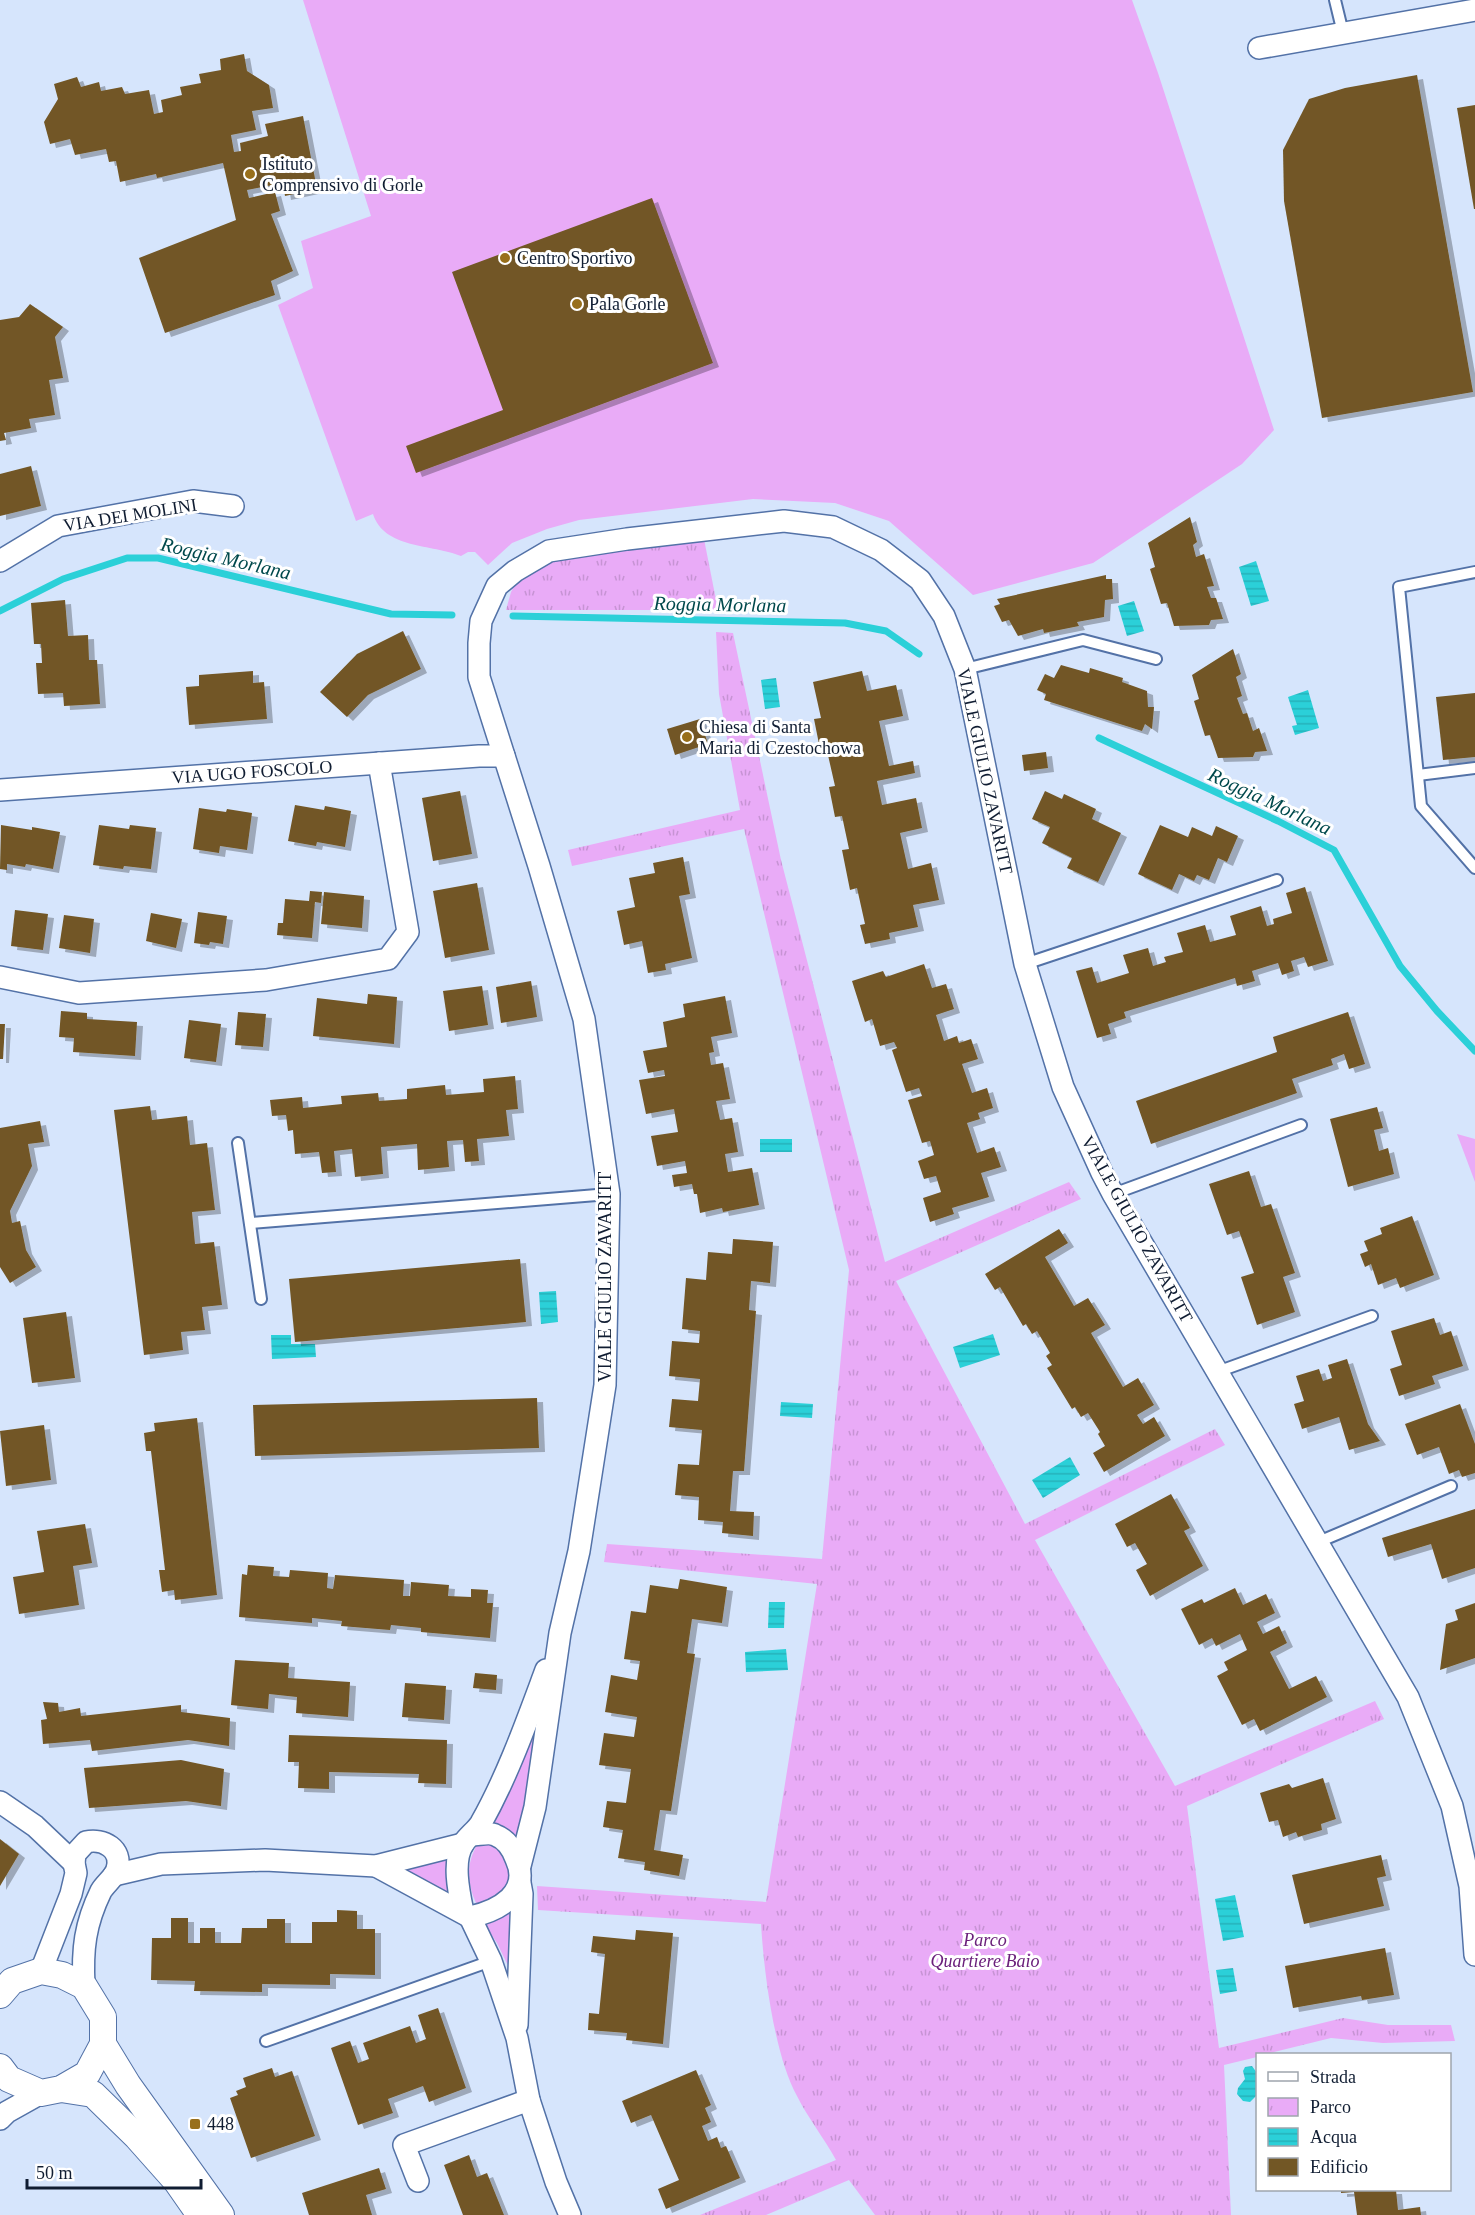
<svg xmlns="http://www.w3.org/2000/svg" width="1475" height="2215" viewBox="0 0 1475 2215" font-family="Georgia,serif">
<defs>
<pattern id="park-tufts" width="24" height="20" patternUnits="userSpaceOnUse" patternTransform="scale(1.5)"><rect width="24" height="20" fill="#e9abf7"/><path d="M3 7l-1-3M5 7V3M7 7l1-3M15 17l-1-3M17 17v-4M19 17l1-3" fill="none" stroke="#c793d4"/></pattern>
<pattern id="water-rules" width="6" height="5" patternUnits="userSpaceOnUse" patternTransform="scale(1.5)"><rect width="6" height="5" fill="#2bd0d8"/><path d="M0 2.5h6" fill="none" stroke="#25b2ba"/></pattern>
<filter id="shadow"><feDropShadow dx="6" dy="4" stdDeviation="0" flood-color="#0004"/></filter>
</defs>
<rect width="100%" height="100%" fill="#d6e5fc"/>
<g fill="#e9abf7">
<path d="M 303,0 L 1132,0 L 1158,73 L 1274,430 L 1242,464 L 1093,563 L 973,595 L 889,521 L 835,503 L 753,499 L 579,520 L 547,529 L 512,543 L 488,565 L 475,552 L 468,552 L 461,556 C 432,544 384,549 373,514 L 356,521 L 278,305 L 313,288 L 301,241 L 371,216 Z"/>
<polygon points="1457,1134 1475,1139 1475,1182"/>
<polygon points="542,1716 519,1840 486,1826 538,1718"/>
<path d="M 492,1844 L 502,1850 L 512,1866 L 508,1887 L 490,1904 L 476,1903 C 467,1883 466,1864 477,1845 Z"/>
<polygon points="452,1850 451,1895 403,1870"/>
<polygon points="511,1910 512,1974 497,1943 483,1922"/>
</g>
<g fill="url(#park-tufts)">
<polygon points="704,539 718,610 506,610 511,592 519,578 552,559"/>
<path d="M 716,632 L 733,633 L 781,860 L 885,1262 L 1069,1182 L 1081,1199 L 896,1281 L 1025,1524 L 1215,1429 L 1225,1445 L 1035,1540 L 1175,1786 L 1375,1701 L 1384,1719 L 1187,1806 L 1219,2048 L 1343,2018 L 1388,2025 L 1451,2025 L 1455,2041 L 1383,2043 L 1331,2038 L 1266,2054 L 1258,2054 L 1257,2057 L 1224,2065 L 1231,2215 L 875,2215 L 849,2180 L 766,2215 L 700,2215 L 836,2160 C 824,2138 808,2118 797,2096 C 774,2054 764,1972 761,1924 L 538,1910 L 537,1886 L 766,1902 L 817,1584 L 604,1562 L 607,1544 L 822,1559 L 849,1270 L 744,829 L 572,866 L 568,850 L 740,810 L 719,694 Z"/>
</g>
<g fill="url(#water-rules)">
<polygon points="1256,561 1269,601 1251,606 1239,567"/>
<polygon points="1134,601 1144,631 1127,636 1118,606"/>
<polygon points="776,678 780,707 765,709 761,680"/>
<polygon points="1308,690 1319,728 1295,735 1292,726 1297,725 1288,697"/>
<rect x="760" y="1139" width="32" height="13"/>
<polygon points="556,1291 558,1322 541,1324 539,1292"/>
<polygon points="993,1334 1000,1355 960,1368 953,1347"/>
<polygon points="271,1335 291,1335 291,1344 315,1344 316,1357 272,1359"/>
<polygon points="781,1402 813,1404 812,1418 780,1416"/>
<polygon points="1070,1457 1080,1475 1043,1498 1032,1480"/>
<polygon points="769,1602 785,1602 784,1628 768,1628"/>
<polygon points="786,1649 788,1670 746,1672 745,1652"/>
<polygon points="1235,1895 1244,1937 1223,1941 1215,1899"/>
<polygon points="1233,1968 1237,1991 1220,1994 1216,1970"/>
<polygon points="1252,2066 1257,2073 1257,2095 1250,2102 1243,2101 1237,2094 1238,2088 1245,2079 1243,2071 1245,2067"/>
</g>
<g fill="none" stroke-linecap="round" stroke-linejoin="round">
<g stroke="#2bd0d8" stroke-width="7">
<polyline points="0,611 63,579 127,558 158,558 391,614 452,615"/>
<polyline points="513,616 845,623 886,631 919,654"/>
<polyline points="1099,738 1278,821 1334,850 1400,966 1437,1011 1475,1051"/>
</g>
</g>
<g fill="#725725" filter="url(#shadow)">
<polygon points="244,54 247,71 269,85 273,108 252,111 256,130 231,135 234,152 241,151 240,143 268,136 265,124 303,116 317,189 285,196 283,183 247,190 249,198 275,192 280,211 271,214 293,271 271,281 275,295 165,333 139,258 236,220 223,163 157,178 156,174 120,182 116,161 109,162 106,149 75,155 70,139 50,144 44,122 58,99 54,84 77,77 81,87 99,82 101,91 122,87 125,94 149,90 154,114 163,112 161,100 182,95 180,87 201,83 199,74 221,70 220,59"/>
<polygon points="1417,75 1473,392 1322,418 1284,201 1283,150 1309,99 1345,88"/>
<polygon points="1475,105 1475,209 1474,209 1457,108"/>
<polygon points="652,198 713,363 416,473 406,446 503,410 452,272"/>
<polygon points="30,304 63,327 55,337 63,378 49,380 55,415 29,419 31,428 4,433 6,440 0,441 0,320 19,317"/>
<polygon points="31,466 41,506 0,516 0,474"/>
<polygon points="1190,517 1197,542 1193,545 1196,557 1204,554 1214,586 1207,587 1211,598 1216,598 1223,619 1211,620 1209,625 1174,626 1167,603 1161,604 1150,569 1155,567 1148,543"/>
<polygon points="1106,575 1106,579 1112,579 1113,599 1105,600 1104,617 1077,622 1079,626 1044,633 1043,629 1018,636 1009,620 1002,622 994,606 1000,604 997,599"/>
<polygon points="65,600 68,636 88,635 89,660 97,660 100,704 64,706 63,693 38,694 36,663 42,663 41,644 34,644 31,603"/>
<polygon points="403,631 421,669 368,695 347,717 320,692 357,654"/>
<polygon points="1233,649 1241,674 1236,677 1242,696 1237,698 1243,714 1247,713 1253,731 1259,728 1267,751 1255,752 1253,757 1218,758 1210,735 1205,736 1194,701 1199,699 1192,675"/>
<polygon points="1061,665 1089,673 1090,668 1123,678 1122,682 1147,691 1148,707 1154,707 1152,729 1145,724 1142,731 1044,700 1046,694 1037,690 1045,674 1054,678"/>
<polygon points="253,671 253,683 264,682 267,719 189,725 186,687 199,686 199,675"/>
<polygon points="862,671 867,691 896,685 903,716 879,721 889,766 913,761 915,773 877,781 882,805 916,798 922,828 900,833 908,869 931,863 939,900 913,905 918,927 889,933 890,939 865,944 860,925 865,924 857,888 850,890 842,850 849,849 842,816 835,817 829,787 835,786 825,742 819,744 814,719 821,718 813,682"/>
<polygon points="1475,693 1475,757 1443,760 1436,697"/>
<polygon points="700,719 708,744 675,755 667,729"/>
<polygon points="1046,752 1048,768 1024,771 1022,755"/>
<polygon points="460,791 472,854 433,861 422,798"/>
<polygon points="1045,791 1062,799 1064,794 1096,809 1092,819 1121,833 1098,882 1067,868 1072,858 1042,843 1050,827 1032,819"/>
<polygon points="295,805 324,810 325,806 351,811 345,847 317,842 316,846 288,841"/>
<polygon points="199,808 226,812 227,809 252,813 247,850 220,846 219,853 193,849"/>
<polygon points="1,825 32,830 32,827 60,832 53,869 26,864 25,867 7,864 7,870 0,869"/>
<polygon points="99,825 129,829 130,825 156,828 151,869 124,866 123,869 93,865"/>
<polygon points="1160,825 1188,837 1192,827 1212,836 1216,826 1238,836 1227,862 1218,858 1209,880 1197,875 1194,881 1179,874 1172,890 1138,874"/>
<polygon points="683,857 690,894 679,896 692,958 665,964 666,970 648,973 642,941 624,945 617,911 635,907 629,878 655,873 653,863"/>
<polygon points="477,883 489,950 445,958 433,891"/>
<polygon points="1305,887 1328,961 1308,967 1304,957 1291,961 1294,971 1282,975 1278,963 1252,971 1255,981 1237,986 1235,978 1124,1012 1126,1018 1108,1024 1111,1034 1097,1038 1076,971 1092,967 1097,983 1129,973 1123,955 1148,948 1153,966 1166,962 1164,957 1183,952 1177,933 1205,925 1210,942 1236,935 1230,916 1261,906 1267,926 1274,924 1273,919 1292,913 1286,893"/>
<polygon points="310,891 322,892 321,903 315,902 312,938 277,935 278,923 283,923 285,899 309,901"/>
<polygon points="324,892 364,896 362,928 321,924"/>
<polygon points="15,910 48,914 43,950 11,946"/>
<polygon points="198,912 227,916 223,944 210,942 209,945 194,943"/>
<polygon points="151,913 182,919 176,948 146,941"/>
<polygon points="64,915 94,919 90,953 59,948"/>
<polygon points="924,964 932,988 946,984 954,1009 936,1015 944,1041 957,1036 959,1043 971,1039 978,1059 962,1064 972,1093 987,1088 993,1108 978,1113 980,1119 967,1123 977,1153 994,1147 1001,1167 981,1173 989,1197 952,1208 954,1214 930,1222 923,1198 941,1192 936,1176 924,1179 918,1161 934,1155 930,1141 922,1143 908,1100 922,1096 919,1088 906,1092 892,1050 897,1048 894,1042 880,1046 872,1019 865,1022 852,981 883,971 886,977"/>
<polygon points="531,981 537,1017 501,1023 496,987"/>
<polygon points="482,986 488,1025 449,1031 443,991"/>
<polygon points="368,994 397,997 394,1044 313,1036 317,998 367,1004"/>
<polygon points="725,996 732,1033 711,1037 714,1052 709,1053 711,1065 723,1063 730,1099 716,1101 720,1120 732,1118 738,1152 725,1154 728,1172 752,1168 759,1205 723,1212 722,1208 700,1213 697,1194 694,1194 692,1184 674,1187 672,1175 687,1173 685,1161 657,1166 651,1136 678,1132 674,1109 646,1114 639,1080 665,1076 664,1070 648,1073 643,1051 667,1047 663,1022 685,1017 683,1004"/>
<polygon points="61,1011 87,1013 87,1019 137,1022 135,1056 73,1052 74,1038 59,1037"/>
<polygon points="238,1012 266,1014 263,1047 235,1045"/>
<polygon points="1348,1012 1365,1064 1349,1069 1344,1054 1331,1059 1333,1065 1292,1079 1297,1093 1151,1144 1136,1101 1277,1052 1273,1037"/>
<polygon points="189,1020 221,1024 216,1062 184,1058"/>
<polygon points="0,1024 5,1024 3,1059 0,1059"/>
<polygon points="515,1076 518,1109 506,1110 509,1136 477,1139 479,1161 465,1162 463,1140 447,1141 449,1167 418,1170 417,1144 381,1147 383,1174 355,1177 352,1149 334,1151 336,1172 322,1173 319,1152 295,1154 293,1130 288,1131 286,1115 272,1116 270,1100 302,1097 303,1108 342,1104 341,1096 378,1093 379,1101 407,1099 407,1089 445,1085 446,1095 484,1092 483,1079"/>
<polygon points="150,1106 152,1120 187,1116 190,1145 207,1143 215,1210 192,1212 195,1244 214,1242 222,1305 202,1307 205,1330 181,1332 183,1350 144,1355 114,1110"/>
<polygon points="1377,1107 1383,1128 1374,1130 1379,1151 1388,1148 1394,1174 1348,1187 1330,1119"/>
<polygon points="40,1121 44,1142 28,1144 32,1166 10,1211 12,1223 20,1221 26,1250 36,1267 10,1283 0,1267 0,1128"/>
<polygon points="1249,1171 1261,1207 1271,1204 1295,1273 1283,1277 1295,1312 1257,1325 1241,1277 1254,1273 1239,1231 1227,1235 1209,1184"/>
<polygon points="1412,1216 1434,1275 1400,1288 1396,1278 1378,1285 1371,1264 1365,1267 1360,1254 1368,1251 1364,1241 1382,1234 1380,1228"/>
<polygon points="1059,1229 1068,1243 1045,1257 1074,1306 1088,1298 1105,1325 1091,1333 1123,1387 1138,1378 1154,1405 1137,1415 1143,1424 1154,1417 1165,1436 1104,1472 1093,1453 1105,1446 1098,1434 1100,1432 1088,1413 1081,1417 1075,1407 1072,1409 1047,1368 1052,1365 1046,1356 1050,1353 1037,1331 1032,1334 1026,1324 1023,1326 1000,1287 995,1290 985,1274"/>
<polygon points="733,1239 773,1242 770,1283 751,1281 749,1310 756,1311 744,1471 733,1471 730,1511 754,1512 753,1536 722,1533 723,1522 698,1520 699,1497 675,1495 678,1464 699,1465 702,1430 669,1427 672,1399 698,1401 700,1379 669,1376 672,1341 699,1343 700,1331 682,1329 686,1278 706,1280 708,1252 732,1254"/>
<polygon points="520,1259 526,1322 295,1342 289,1279"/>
<polygon points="66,1312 75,1378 32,1383 23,1318"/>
<polygon points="1434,1318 1440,1335 1451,1331 1463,1366 1432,1376 1435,1384 1399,1396 1390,1369 1402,1365 1391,1331"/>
<polygon points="1347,1359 1368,1424 1380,1441 1349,1450 1339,1417 1302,1429 1294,1404 1304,1401 1296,1376 1319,1369 1323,1381 1332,1378 1328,1365"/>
<polygon points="537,1398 539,1448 255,1456 253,1405"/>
<polygon points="1460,1404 1475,1444 1475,1473 1462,1477 1459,1470 1449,1474 1439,1447 1417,1455 1405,1424"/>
<polygon points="197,1418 217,1595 175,1600 174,1590 162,1592 159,1570 165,1570 151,1451 146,1451 144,1433 155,1431 154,1423"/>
<polygon points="44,1425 51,1480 6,1486 0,1431"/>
<polygon points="1171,1494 1190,1528 1184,1531 1203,1566 1150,1596 1136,1570 1147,1564 1135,1543 1127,1547 1115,1524"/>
<polygon points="1475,1509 1475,1568 1442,1579 1431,1544 1388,1557 1382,1538"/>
<polygon points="85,1524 92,1563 73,1566 79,1605 19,1614 13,1577 44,1572 37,1531"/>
<polygon points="248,1565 274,1567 273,1576 289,1577 290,1570 328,1573 327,1588 333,1589 335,1575 404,1580 403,1596 410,1596 411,1582 449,1585 448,1596 471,1597 471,1589 488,1590 487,1603 493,1603 490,1638 421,1632 421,1628 391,1625 390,1630 341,1626 342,1621 312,1618 312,1623 239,1617 242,1574 247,1575"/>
<polygon points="680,1579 727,1587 722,1623 692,1619 687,1653 695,1654 671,1811 660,1810 654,1850 683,1855 679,1876 644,1870 645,1862 618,1858 623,1830 603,1827 607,1801 626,1803 631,1769 599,1765 604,1733 634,1737 637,1717 605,1712 611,1675 637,1680 640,1661 624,1659 631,1611 646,1613 650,1585 678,1589"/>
<polygon points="1235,1588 1243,1605 1266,1594 1275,1613 1257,1622 1263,1634 1279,1626 1287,1643 1270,1652 1289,1689 1316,1676 1327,1697 1260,1731 1254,1719 1242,1725 1217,1676 1228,1670 1224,1662 1247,1650 1240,1634 1216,1646 1212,1638 1199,1645 1181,1609 1202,1599 1204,1603"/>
<polygon points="1475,1603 1475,1658 1440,1670 1446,1624 1458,1620 1455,1610"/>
<polygon points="235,1660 289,1663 288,1678 350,1682 348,1717 296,1713 297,1697 269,1694 268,1709 231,1705"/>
<polygon points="475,1673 497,1675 496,1690 473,1688"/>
<polygon points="405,1683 446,1686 444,1720 402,1717"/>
<polygon points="43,1702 58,1703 59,1712 80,1708 81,1716 181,1705 181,1712 230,1718 229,1746 188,1740 92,1751 90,1740 43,1744 41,1720 47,1719"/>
<polygon points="289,1735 447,1740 446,1784 418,1783 419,1774 329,1772 329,1789 298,1788 299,1762 288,1762"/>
<polygon points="181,1760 224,1769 221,1806 186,1801 89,1808 84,1768"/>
<polygon points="1323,1778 1336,1819 1321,1824 1322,1830 1298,1837 1296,1832 1283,1837 1278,1820 1269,1822 1260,1793 1289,1784 1292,1788"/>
<polygon points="0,1839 19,1854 0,1886"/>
<polygon points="1381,1855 1386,1876 1377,1878 1384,1906 1304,1924 1292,1875"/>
<polygon points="337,1910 357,1911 357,1929 375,1929 375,1975 330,1974 330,1985 262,1984 262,1992 194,1991 195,1981 151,1980 152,1938 171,1938 171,1918 188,1918 188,1943 200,1943 200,1928 215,1928 215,1943 241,1943 242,1928 267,1928 267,1919 285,1919 285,1943 312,1943 312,1922 337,1922"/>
<polygon points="636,1930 673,1933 663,2044 626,2040 627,2033 588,2030 589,2013 599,2014 605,1954 591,1952 593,1936 635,1940"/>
<polygon points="1385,1948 1394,1995 1362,2000 1361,1996 1293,2008 1285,1966"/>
<polygon points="438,2008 466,2088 429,2102 423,2086 388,2099 393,2113 358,2125 331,2048 350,2041 358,2063 369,2059 363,2043 410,2026 416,2043 426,2039 418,2015"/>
<polygon points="272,2068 275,2077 292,2071 315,2136 251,2158 230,2098 238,2095 236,2091 246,2087 243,2078"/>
<polygon points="696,2070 711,2105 705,2108 711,2122 702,2126 708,2141 717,2137 721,2148 726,2146 740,2178 666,2209 658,2189 679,2180 651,2115 631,2123 622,2101"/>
<polygon points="469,2155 477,2177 487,2173 504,2215 463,2215 444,2165"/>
<polygon points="379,2168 386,2189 366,2195 372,2215 309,2215 302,2193"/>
<polygon points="1341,2190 1396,2190 1398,2210 1420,2207 1421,2215 1357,2215 1354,2192 1341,2193"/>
</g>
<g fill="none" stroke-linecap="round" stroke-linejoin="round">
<g stroke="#5372a7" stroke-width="14">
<g id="service">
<polyline points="1335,0 1343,33"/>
<polyline points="1475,572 1399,587 1421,806 1475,868"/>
<polyline points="965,669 1083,640 1156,659"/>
<polyline points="1418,775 1475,768"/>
<polyline points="1025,964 1277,880"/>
<polyline points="238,1143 261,1299"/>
<polyline points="1113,1194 1301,1125"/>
<polyline points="250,1223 609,1194"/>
<polyline points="1217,1372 1372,1316"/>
<polyline points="1316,1543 1451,1486"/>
<polyline points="266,2041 491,1961"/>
</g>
</g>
<g stroke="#5372a7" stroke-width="24">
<g id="minor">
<polyline points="1259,48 1475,10"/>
<polyline points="0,561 58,526 193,501 233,506"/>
<polyline points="0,790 479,756 504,756"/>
<polyline points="0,977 79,993 266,980 388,959 408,932 379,763"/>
<polyline points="0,1802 35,1826 74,1863"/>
<path d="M 376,1866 L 470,1917 C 498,1911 532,1893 516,1859 C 512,1848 506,1839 495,1835 C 489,1832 479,1835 472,1835"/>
<polyline points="520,1866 535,1807 560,1633 579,1551 605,1385 609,1194 584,1019 539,866 479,677 479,643 481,621 497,586 515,571 549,551 627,539 784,521 833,527 881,550 920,580 944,616 965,669 1025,964 1063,1087 1102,1173 1113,1194 1408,1697 1452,1806 1470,1886 1475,1955"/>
<polyline points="114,1875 161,1864 265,1860 376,1866 463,1844"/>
<path d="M 463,1912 C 459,1893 452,1861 463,1844 C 468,1836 476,1831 481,1823 C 508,1775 527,1721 546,1670"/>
<polyline points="470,1917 491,1961 517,2038 529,2100 556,2182 570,2215"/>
<path d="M 41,1971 L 71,1894 L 76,1873 L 74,1863 L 75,1854 L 86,1842 C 103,1838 123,1849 117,1869 C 115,1877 106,1883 101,1891 C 85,1924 82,1949 84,1986"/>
<polyline points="517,2025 522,1894 520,1883"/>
<polyline points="0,2119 7,2112 41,2093"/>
<polyline points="418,2181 404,2145 529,2100"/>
</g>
</g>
<g stroke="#5372a7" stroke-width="28">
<g id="tertiary">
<polyline points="0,1995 12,1981 41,1971 62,1975 84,1986 103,2017 103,2044 87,2074 61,2089 41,2093 9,2079 0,2067"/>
<polyline points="103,2044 128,2085 221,2215"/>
<polyline points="61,2089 93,2094 137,2137 177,2182 200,2215"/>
</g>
</g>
<use href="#service" stroke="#fff" stroke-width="10"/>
<use href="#minor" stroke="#fff" stroke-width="21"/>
<use href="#tertiary" stroke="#fff" stroke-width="26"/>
</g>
<g fill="#986f1b" stroke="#fff" stroke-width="2">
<circle cx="250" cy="174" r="6"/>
<circle cx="505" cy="258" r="6"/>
<circle cx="577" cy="304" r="6"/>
<circle cx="687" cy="737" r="6"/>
<rect x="189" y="2118" width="12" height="12" rx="3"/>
</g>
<g text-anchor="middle" stroke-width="6" stroke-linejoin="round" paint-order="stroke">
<g font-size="18" fill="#101d32" stroke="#fff" text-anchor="start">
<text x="262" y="170">Istituto<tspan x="262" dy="21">Comprensivo di Gorle</tspan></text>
<text x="517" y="264">Centro Sportivo</text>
<text x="589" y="310">Pala Gorle</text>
<text x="699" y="733">Chiesa di Santa<tspan x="699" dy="21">Maria di Czestochowa</tspan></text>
<text x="207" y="2130">448</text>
</g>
<g font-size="18" fill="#101d32" stroke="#fff">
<text transform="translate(130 515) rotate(-9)" y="6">VIA DEI MOLINI</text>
<text transform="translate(985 771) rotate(78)" y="6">VIALE GIULIO ZAVARITT</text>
<text transform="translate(252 772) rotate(-4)" y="6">VIA UGO FOSCOLO</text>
<text transform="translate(1137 1229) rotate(61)" y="6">VIALE GIULIO ZAVARITT</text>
<text transform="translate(605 1277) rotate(-90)" y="6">VIALE GIULIO ZAVARITT</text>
</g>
<g font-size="18" font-style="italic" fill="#6b207b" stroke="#fff">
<text x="985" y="1946">Parco<tspan x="985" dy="21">Quartiere Baio</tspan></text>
</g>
<g font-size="20" font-style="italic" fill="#00494c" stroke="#fff">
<text transform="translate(226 558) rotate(13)" y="7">Roggia Morlana</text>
<text transform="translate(720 604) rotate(1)" y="7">Roggia Morlana</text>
<text transform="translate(1270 801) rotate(25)" y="7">Roggia Morlana</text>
</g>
</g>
<rect x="1256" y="2053" width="195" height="138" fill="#ffffff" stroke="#9fa5ad" stroke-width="1.5"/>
<rect x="1268" y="2072" width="30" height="9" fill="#ffffff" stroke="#9fa5ad" stroke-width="1.5"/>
<text x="1310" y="2083" font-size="18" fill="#101d32">Strada</text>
<rect x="1268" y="2098" width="30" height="18" fill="url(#park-tufts)" stroke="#9fa5ad" stroke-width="1.5"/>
<text x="1310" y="2113" font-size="18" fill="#101d32">Parco</text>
<rect x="1268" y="2128" width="30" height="18" fill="url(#water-rules)" stroke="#9fa5ad" stroke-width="1.5"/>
<text x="1310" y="2143" font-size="18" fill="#101d32">Acqua</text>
<rect x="1268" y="2158" width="30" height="18" fill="#725725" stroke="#9fa5ad" stroke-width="1.5"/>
<text x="1310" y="2173" font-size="18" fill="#101d32">Edificio</text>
<path d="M27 2179v9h174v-9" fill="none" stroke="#101d32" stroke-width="3"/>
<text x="36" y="2179" font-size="18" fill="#101d32" stroke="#ffffff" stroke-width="4.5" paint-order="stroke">50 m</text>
</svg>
